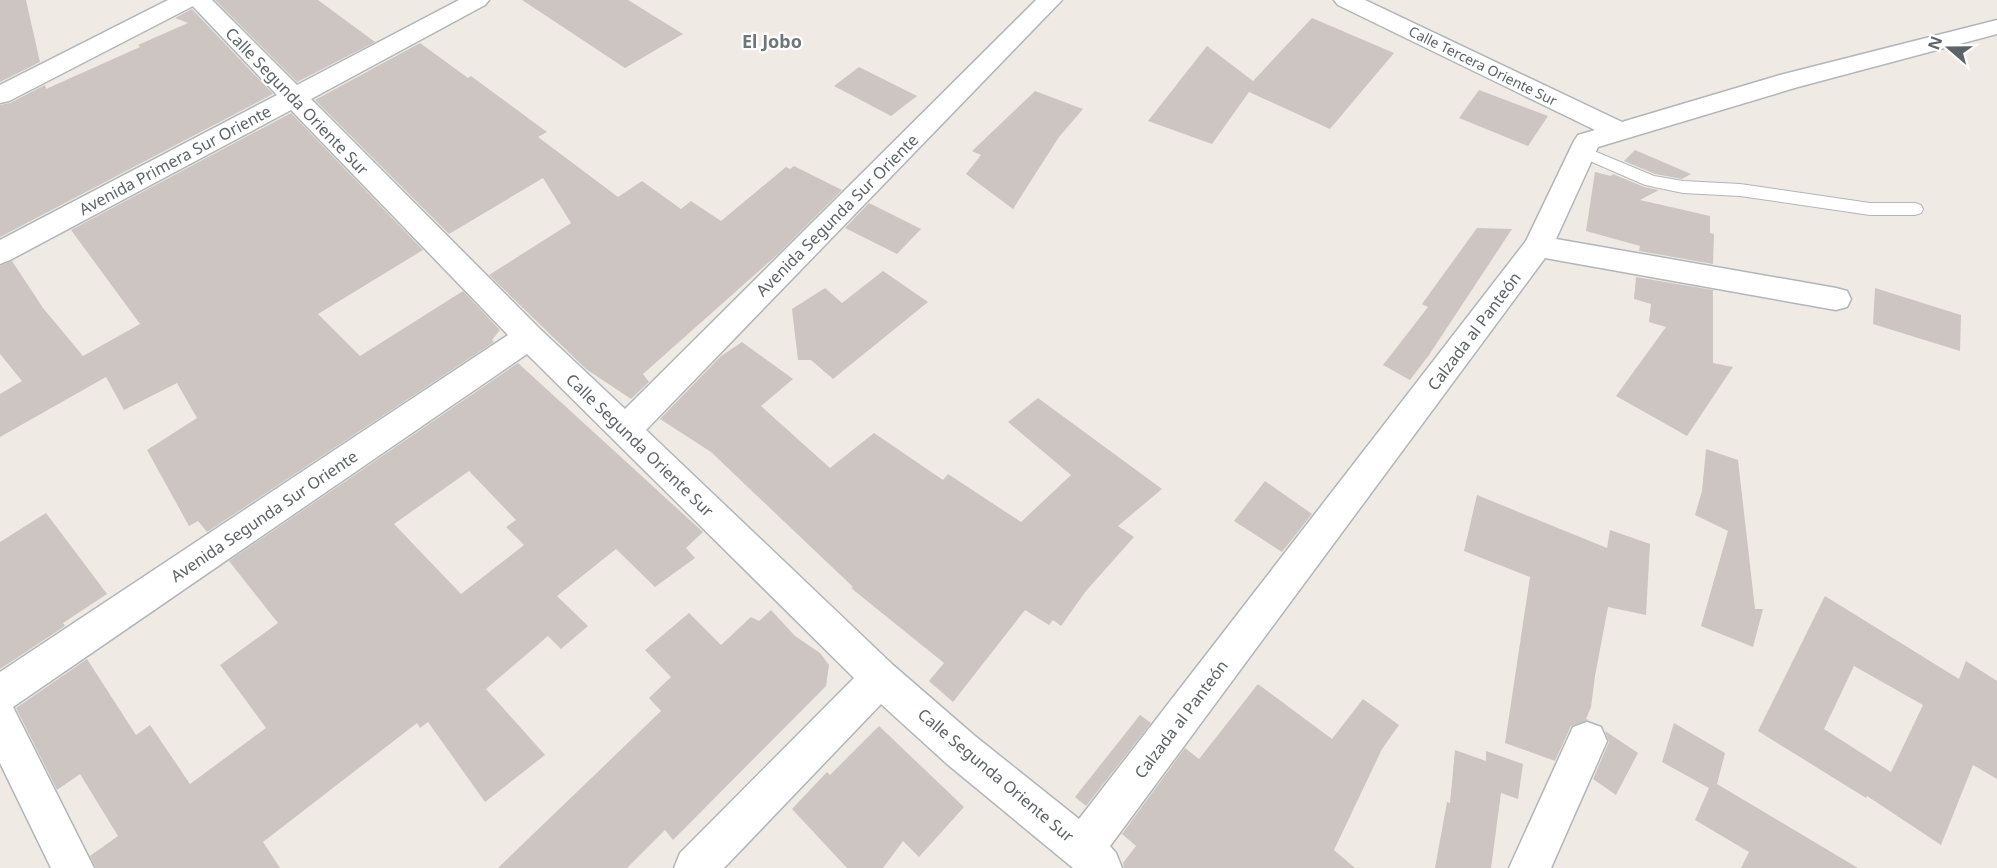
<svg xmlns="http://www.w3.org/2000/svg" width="1997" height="868" viewBox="0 0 1997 868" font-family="'Noto Sans',sans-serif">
<rect width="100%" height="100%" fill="#f0eae5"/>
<g fill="#ccc5c2" fill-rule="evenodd">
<polygon points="0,0 26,0 40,62 0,82"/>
<polygon points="215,0 318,0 375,42 297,82"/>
<polygon points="522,0 628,0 683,34 625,68"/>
<polygon points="192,9 273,94 0,237 0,105 10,103 45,85 46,89 140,47 138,45 188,23 175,18"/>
<polygon points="1312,18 1394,53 1330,129 1249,92 1212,144 1148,121 1207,46 1253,81"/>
<polygon points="420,43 468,78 471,76 547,132 538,137 618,197 642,181 681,209 691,201 721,221 786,167 790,169 794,166 842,190 778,254 643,374 649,382 631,399 586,369 489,275 571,223 543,178 449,234 315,100"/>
<polygon points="859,67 917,96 891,116 834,86"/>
<polygon points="1479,90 1548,116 1528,146 1459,118"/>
<polygon points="1035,91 1083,109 1059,137 1013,209 966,174 981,155 972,151"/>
<polygon points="291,113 423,250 318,314 360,356 463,291 500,330 492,340 494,342 207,532 198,521 189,526 147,450 197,418 177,383 124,410 106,377 0,437 0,394 22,381 0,354 0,266 12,261 43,308 83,356 140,324 71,230"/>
<polygon points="1635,150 1691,174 1682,179 1655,174 1624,161"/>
<polygon points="1595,172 1611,176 1613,174 1644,187 1659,190 1640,200 1710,216 1710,233 1714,234 1713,264 1639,251 1640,246 1586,231"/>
<polygon points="869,203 921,229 897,254 845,228"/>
<polygon points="1477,228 1512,229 1429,355 1410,380 1383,365 1428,307 1422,304"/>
<polygon points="883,271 928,302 833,379 811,360 798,360 792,309 825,288 842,303"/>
<polygon points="1636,277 1713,290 1713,363 1733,367 1687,436 1616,396 1666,327 1649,322 1651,304 1634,299"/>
<polygon points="1875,288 1961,315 1960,351 1873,324"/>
<polygon points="742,342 793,379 761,406 830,468 874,433 943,480 948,474 1021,522 1071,475 1008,422 1038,398 1162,489 1118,526 1134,537 1086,591 1061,626 1053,620 1049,625 1025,610 953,702 929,681 944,663 851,588 853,587 711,452 660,419 721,356"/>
<path d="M 518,363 L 703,532 L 686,548 L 695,558 L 655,587 L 616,549 L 557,596 L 588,626 L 561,649 L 548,636 L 486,689 L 545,755 L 485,802 L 428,722 L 420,728 L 417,723 L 263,842 L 280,868 L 96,868 L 90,856 L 118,836 L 80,774 L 57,790 L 16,708 L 87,659 L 136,735 L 150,725 L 190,784 L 266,728 L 220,665 L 278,623 L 229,561 ZM 469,471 L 516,520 L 506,527 L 524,545 L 461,594 L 394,524 Z"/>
<polygon points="1706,449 1738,460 1755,609 1763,609 1753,647 1701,626 1728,531 1695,515 1702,491"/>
<polygon points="1265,481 1312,514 1282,552 1234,521"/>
<polygon points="1477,495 1607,548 1610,530 1650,544 1646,615 1608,607 1595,676 1591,707 1586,719 1589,720 1571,726 1555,761 1505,743 1530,577 1464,551"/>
<polygon points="46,513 107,594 63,623 65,626 0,669 0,542"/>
<path d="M 1825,596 L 1959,679 L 1966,661 L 1997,681 L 1997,779 L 1973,765 L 1941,845 L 1867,796 L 1866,798 L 1758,731 ZM 1854,666 L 1923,705 L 1891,772 L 1824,729 Z"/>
<polygon points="771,610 795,636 820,653 829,665 826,686 673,840 665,830 627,868 498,868 661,711 649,698 671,677 645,650 689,613 721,645 751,617 759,621"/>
<polygon points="1258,684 1332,739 1363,699 1399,725 1382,749 1334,850 1355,868 1124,868 1123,863 1136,846 1122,834 1185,748 1199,759"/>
<polygon points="1140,715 1151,723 1086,806 1075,797"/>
<polygon points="1674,723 1725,753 1717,784 1858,868 1741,868 1749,852 1695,820 1709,788 1662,762"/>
<polygon points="879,726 964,807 919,857 903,841 883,868 847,868 792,809 827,772 830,775"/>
<polygon points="1605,731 1638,753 1616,795 1593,779 1609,742"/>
<polygon points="1455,750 1486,761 1486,751 1523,764 1518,799 1501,793 1491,868 1435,868 1447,802 1450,803"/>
</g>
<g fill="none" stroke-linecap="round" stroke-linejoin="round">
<g stroke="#b0b6b9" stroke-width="2">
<polygon id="lane" points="1582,146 1654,176 1683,181 1740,184 1870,203 1915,203 1921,205 1923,209 1921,213 1915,215 1870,215 1740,196 1683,193 1645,185 1576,155 1574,151 1576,147"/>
</g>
<g stroke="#b0b6b9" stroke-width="3">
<g id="street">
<polygon points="187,0 212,0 297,85 459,0 489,0 485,5 311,99 540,329 625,409 1036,0 1062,0 646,430 893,665 975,736 1079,819 1526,241 1574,141 1578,135 1595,130 1338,5 1334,0 1365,0 1622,122 1780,75 1997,20 1997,34 1798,87 1598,147 1556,239 1836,288 1847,291 1851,299 1847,307 1836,310 1545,258 1116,838 1110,846 1116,853 1122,868 1073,868 947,764 881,704 724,868 674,868 680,853 854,678 527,354 13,707 94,868 51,868 0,763 0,672 508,335 291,110 10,260 0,264 0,240 277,95"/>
<polygon points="1587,722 1601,727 1607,741 1551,868 1509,868 1573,727"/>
</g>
</g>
<g stroke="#b1b8bb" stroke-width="3">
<polygon id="secondary" points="168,0 199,0 195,5 9,101 0,103 0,85"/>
</g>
<use href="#lane" fill="#fff" fill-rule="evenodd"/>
<use href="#street" fill="#fff" fill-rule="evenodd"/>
<use href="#secondary" fill="#fff" fill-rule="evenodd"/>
</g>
<g text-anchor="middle" stroke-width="4.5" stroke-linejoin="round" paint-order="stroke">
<g font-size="14" fill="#5c6467" stroke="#fff">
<text transform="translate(1483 66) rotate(26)" y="5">Calle Tercera Oriente Sur</text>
</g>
<g font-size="16" fill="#5c6467" stroke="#fff">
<text transform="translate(297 101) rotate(46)" y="6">Calle Segunda Oriente Sur</text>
<text transform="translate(175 160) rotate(-28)" y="6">Avenida Primera Sur Oriente</text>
<text transform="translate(837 215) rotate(-45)" y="6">Avenida Segunda Sur Oriente</text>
<text transform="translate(1474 331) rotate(-53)" y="6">Calzada al Panteón</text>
<text transform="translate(640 445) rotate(44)" y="6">Calle Segunda Oriente Sur</text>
<text transform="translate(264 516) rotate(-34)" y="6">Avenida Segunda Sur Oriente</text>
<text transform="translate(1181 719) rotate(-53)" y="6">Calzada al Panteón</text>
<text transform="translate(996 775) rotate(40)" y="6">Calle Segunda Oriente Sur</text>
</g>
<g font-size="18" font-weight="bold" fill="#6d7779" stroke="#fff">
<text x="772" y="48">El Jobo</text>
</g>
</g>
<g transform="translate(1949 48) rotate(290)" stroke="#ffffff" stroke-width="4.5" paint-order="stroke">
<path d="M0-4.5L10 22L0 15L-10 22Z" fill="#5c6467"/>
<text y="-9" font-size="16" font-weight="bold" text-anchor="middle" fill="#5c6467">N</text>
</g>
</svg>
